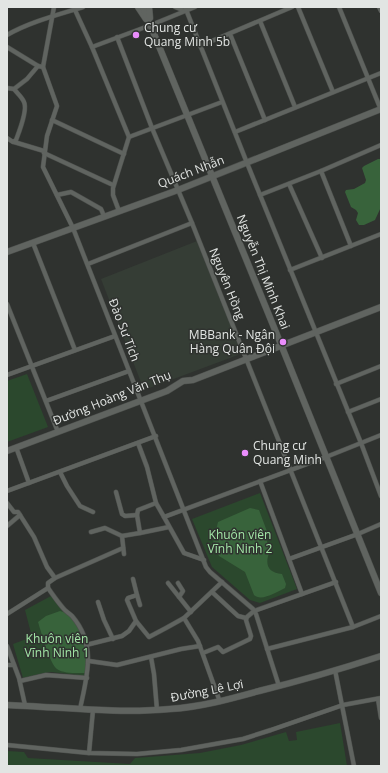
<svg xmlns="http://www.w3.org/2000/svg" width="388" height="773" viewBox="0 0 388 773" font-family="'Open Sans',sans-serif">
<rect width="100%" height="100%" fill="#2f322f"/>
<polygon fill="#353d35" points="197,241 241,348 238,355 144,390 101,279"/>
<g fill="#2b482d">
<polygon points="27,374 48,427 7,442 7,381"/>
<polygon points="260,493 297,589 260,603 250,600 212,567 192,519"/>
<polygon points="51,596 60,607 74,619 84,638 86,676 51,672 40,674 23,678 13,644 32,637 25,610"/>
<polygon points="340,723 347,766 7,766 7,751 24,752 28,758 130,764 135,758 200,753 241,745 286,732 289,741 297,740 296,732"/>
</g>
<g fill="#38633b">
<polygon points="378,159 381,159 381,207 375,220 364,225 359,225 356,220 358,213 356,210 351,207 345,192 346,190 354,189 365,183 366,180 362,168 364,166"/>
<path d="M 250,508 L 259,510 L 268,534 L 266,538 L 270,551 C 264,564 268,573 282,574 L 286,584 L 285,588 C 277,592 261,602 254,595 L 245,572 L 219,556 L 213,543 L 218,522 Z"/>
<path d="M 60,611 C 77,615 87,642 87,658 C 87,663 86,668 86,673 C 78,673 64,674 57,669 C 50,664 41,632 38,622 L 46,616 Z"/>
</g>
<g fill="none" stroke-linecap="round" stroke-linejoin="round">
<g stroke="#4c4f4c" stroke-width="5">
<g id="street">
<polyline points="54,7 43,67 57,106 47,136 43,167 73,228 206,567 210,572 253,609 256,614 279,686"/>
<polyline points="175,7 185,11"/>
<polyline points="185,7 247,163 361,443 381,496"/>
<polyline points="298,7 333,92"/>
<polyline points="339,7 381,110"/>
<polyline points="379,7 381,11"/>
<polyline points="75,10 92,47 129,137 113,188 113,195 119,211"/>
<polyline points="260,21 295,107"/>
<polyline points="230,34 265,120"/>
<path d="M 7,35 C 30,22 57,15 83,7"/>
<polyline points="117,37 152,128 192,223 353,627"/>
<polyline points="200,46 292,7"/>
<polyline points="7,47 38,66 43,67"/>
<polyline points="92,47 151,25 195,7"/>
<path d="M 7,88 L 14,89 C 17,93 22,97 24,102 C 28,110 19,132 16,140 L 13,142 L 7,138"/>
<polyline points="14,89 27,79 38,66"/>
<polyline points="52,120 124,154"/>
<polyline points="235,132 381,73"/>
<polyline points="129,137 222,102"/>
<polyline points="14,142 44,151"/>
<polyline points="44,153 113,185"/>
<polyline points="321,171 351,246"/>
<polyline points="289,184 322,258"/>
<polyline points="57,195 71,192 101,209 104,216"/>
<polyline points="260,195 321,171 381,145"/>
<polyline points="33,243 75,350"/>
<polyline points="88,264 192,223"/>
<polyline points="290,270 381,234"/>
<polyline points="7,304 58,432"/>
<polyline points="7,375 115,336"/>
<polyline points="336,384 381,366"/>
<polyline points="46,401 129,371"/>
<polyline points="348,412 381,399"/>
<polyline points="138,443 147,467 156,503 164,517"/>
<polyline points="16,447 29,483"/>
<polyline points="60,472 67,486 80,506 93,512"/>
<polyline points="260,481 302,594"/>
<polyline points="7,491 156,436"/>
<polyline points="116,492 122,514 125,516 137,515"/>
<polyline points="7,503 14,512 18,512 20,515"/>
<polyline points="156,503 138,510 137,515 140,533 169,527"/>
<polyline points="7,526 20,515 34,537 47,567 55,578"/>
<polyline points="91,532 105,528 122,536"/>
<polyline points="124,554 122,536 140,533"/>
<polyline points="289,559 358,534 381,524"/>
<polyline points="204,560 184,553 164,517 326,457 381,435"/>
<polyline points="133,579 137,595 128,598 127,600 136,621"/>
<polyline points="168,583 191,612"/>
<polyline points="178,583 183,591 179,597"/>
<path d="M 48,588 C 53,595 57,601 63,608 C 65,611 69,613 72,616 C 97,645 87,676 80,709"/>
<polyline points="212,592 238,616 246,618"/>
<polyline points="137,595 140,605"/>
<polyline points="98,602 104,620 113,639"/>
<polyline points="7,614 48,588 48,583 55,578 123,548"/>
<polyline points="184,618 222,582"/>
<polyline points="86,645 122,636 129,631 136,621 149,637 166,628 184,618 198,641 220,702"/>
<polyline points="7,646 19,678 25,705"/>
<polyline points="267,649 353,627 381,616"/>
<polyline points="203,653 218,647 223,652 250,639 251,636 246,620 247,617 254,611 336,582"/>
<polyline points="151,657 154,674 157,710"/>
<polyline points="89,661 117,665 181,649 200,646"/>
<polyline points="7,665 14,665"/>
<polyline points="335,670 354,766"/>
<polyline points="20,681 46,675 87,678"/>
<polyline points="378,699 381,718"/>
<polyline points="7,745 89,753 137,754 181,750 243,739 271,730 343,705 381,698"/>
<polyline points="89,753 93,710"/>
</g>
</g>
<g stroke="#4c4f4c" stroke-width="7">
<g id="secondary">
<polyline points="138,7 146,19"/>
<polyline points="143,7 282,347 381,593"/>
<polyline points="149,7 150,18"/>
<polyline points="7,252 178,190 381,109"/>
<polyline points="7,451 167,391 183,381 193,380 381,307"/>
<path d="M 7,705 C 61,707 116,714 170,709 C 201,707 230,699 259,691 C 300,681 341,669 381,656"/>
</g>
</g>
<use href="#street" stroke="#606460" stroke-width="4"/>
<use href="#secondary" stroke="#606460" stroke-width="6"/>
</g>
<g fill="#ea8dfc" stroke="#2f322f" stroke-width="1.5">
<circle cx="136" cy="35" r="4"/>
<circle cx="283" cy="342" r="4"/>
<circle cx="245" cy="453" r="4"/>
</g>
<g text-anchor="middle" stroke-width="3" stroke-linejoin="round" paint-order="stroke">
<g font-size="12" fill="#e2e5e3" stroke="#2f322f" text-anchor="start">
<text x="144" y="32">Chung cư<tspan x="144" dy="14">Quang Minh 5b</tspan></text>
<text x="275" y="339" text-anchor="end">MBBank - Ngân<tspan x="275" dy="14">Hàng Quân Đội</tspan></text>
<text x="253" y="450">Chung cư<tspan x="253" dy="14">Quang Minh</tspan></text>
</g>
<g font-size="12" fill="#e2e5e3" stroke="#2f322f">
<text transform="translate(191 172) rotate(-21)" y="4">Quách Nhẫn</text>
<text transform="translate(263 272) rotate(68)" y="4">Nguyễn Thị Minh Khai</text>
<text transform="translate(227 284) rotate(68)" y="4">Nguyên Hồng</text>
<text transform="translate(124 330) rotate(69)" y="4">Đào Sư Tích</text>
<text transform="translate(112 398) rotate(-22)" y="4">Đường Hoàng Văn Thụ</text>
<text transform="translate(207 691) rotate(-11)" y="4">Đường Lê Lợi</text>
</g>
<g font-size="12" fill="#a3e7a7" stroke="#2f322f">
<text x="240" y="539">Khuôn viên<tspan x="240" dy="14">Vĩnh Ninh 2</tspan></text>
<text x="57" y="643">Khuôn viên<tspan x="57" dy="14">Vĩnh Ninh 1</tspan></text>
</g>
</g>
<rect width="388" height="773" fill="none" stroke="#e2e5e3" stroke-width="16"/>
</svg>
